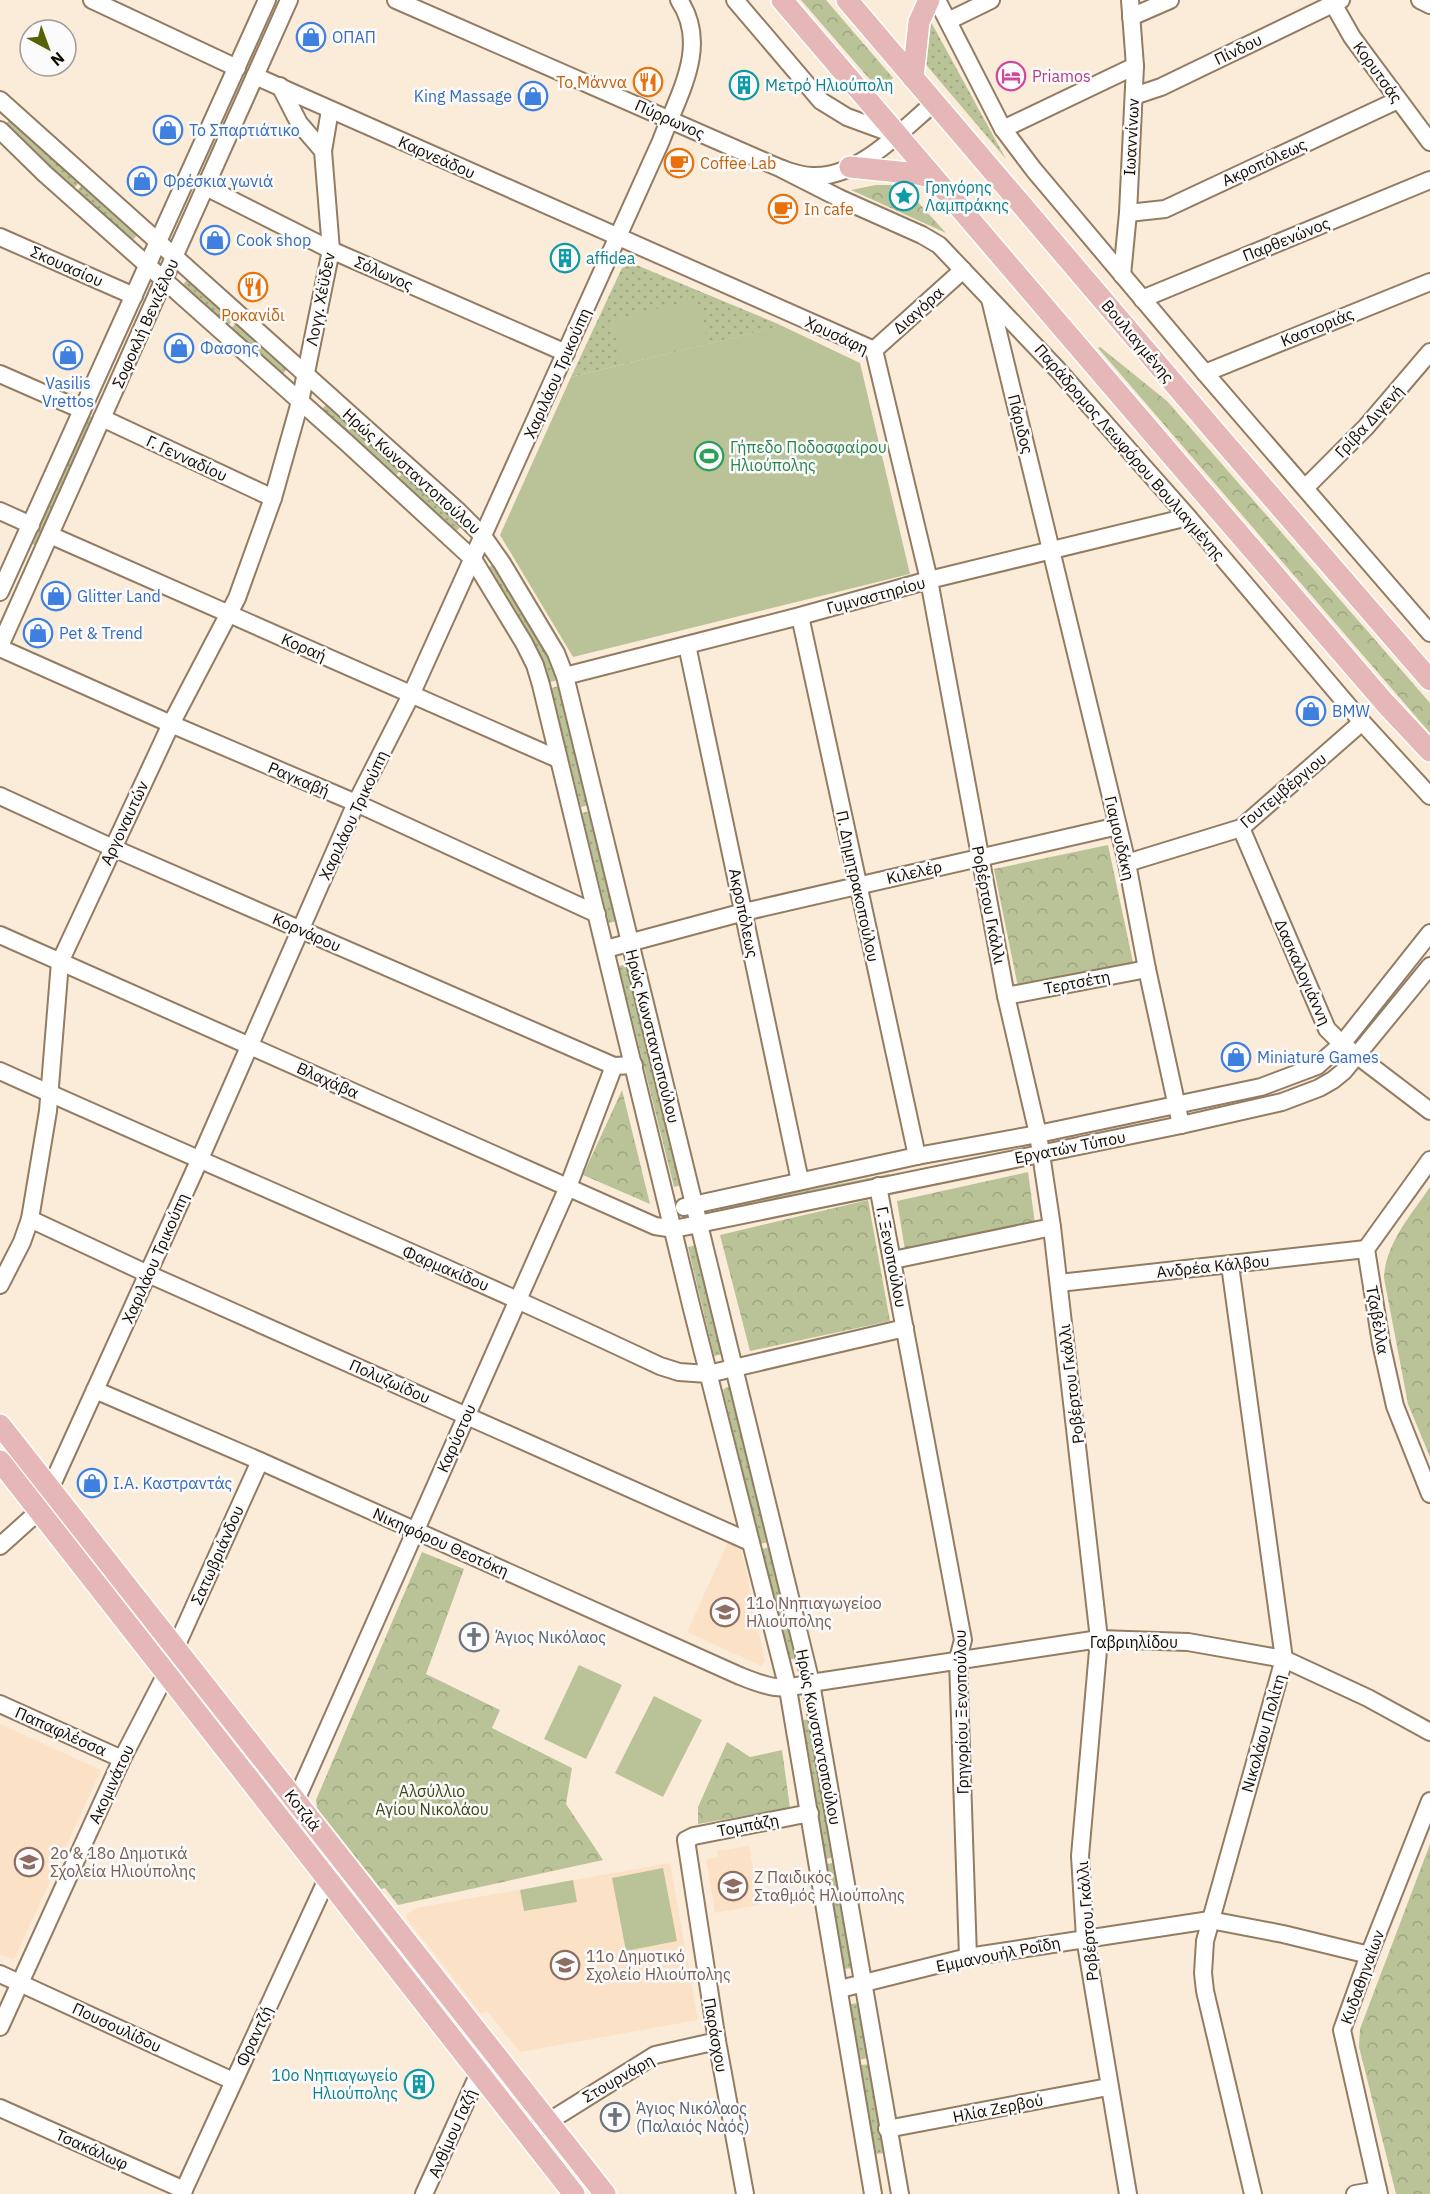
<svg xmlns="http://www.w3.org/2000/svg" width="1430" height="2194" viewBox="0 0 1430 2194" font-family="'IBM Plex Sans',sans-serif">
<defs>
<pattern id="grass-dots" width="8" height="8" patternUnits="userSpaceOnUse" patternTransform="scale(1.5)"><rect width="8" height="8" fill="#b9c397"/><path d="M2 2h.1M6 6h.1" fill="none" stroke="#9ea680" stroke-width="1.8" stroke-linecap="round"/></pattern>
<pattern id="forest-crowns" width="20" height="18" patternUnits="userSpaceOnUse" patternTransform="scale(1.5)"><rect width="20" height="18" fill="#b9c397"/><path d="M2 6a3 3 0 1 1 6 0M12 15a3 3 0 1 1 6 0" fill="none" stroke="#9ea680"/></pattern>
</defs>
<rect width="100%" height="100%" fill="#fbecda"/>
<g fill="#fbe2c6">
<polygon points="728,1542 741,1547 765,1661 761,1666 687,1632"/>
<polygon points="0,1724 101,1770 14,1960 0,1954"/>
<polygon points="749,1846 759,1905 715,1913 706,1859 718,1857 717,1851"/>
<polygon points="670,1863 698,2020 520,2052 487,2011 481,2014 407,1919 406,1915 416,1908"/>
</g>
<g fill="url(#grass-dots)">
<polygon points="930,20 931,22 1006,159 922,60"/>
<polygon points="9,120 79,183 73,189 3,127"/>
<polygon points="82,185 137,235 131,242 76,192"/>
<polygon points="634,264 776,323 777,327 571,377 622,268"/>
<polygon points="187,280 232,321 227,327 181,287"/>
<polygon points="235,324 287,369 281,376 230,330"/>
<polygon points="326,405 400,471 394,477 320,411"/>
<polygon points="89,416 92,417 35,545 32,544"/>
<polygon points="402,474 461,526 455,533 396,480"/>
<polygon points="494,564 545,650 558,680 550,682 543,664 486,569"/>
<polygon points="559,686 589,805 581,807 551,688"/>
<polygon points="590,811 617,921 609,923 582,813"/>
<polygon points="627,964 682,1185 674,1187 619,966"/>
<polygon points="889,1174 890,1177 721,1211 720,1208"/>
<polygon points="697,1245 723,1354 714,1356 688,1247"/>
<polygon points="727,1387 732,1388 769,1542 760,1544 723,1390"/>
<polygon points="770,1547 796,1658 788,1660 762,1549"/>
<polygon points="811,1719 834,1857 826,1859 803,1720"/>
<polygon points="304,1824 465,2031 459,2036 297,1830"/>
<polygon points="835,1863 853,1968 844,1969 827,1864"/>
<polygon points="859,2003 868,2058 859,2060 850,2004"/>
<polygon points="870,2064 884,2153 876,2154 861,2065"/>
</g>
<g fill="url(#forest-crowns)">
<polygon points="801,0 826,0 893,78 879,90"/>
<polygon points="876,185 891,185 906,189 946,233 851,190"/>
<polygon points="1100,347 1167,401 1430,703 1430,733 1098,348"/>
<polygon points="1108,845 1133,962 1018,987 994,869"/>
<polygon points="622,1090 650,1204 583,1175"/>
<polygon points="1028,1172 1035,1223 905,1250 897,1201"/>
<path d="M 1430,1187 L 1430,1457 L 1408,1404 L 1384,1278 C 1385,1244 1411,1215 1430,1187 Z"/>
<polygon points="868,1200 890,1321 750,1351 720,1235"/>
<polygon points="422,1552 464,1569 426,1674 500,1710 492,1728 572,1768 566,1804 603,1860 398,1905 385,1888 381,1889 317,1808 316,1800"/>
<polygon points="727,1742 750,1757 782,1750 790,1808 698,1824 698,1807"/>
<polygon points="1430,1844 1430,2194 1396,2194 1359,2047 1360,2029"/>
</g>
<g fill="#b9c397">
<polygon points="697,299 708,342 622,364 611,320"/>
<polygon points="776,323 860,363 910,574 573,657 500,535 571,377 776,327"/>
<polygon points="579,1665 622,1685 586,1759 544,1739"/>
<polygon points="654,1696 702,1720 663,1797 615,1773"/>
<polygon points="663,1868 677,1941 626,1951 612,1878"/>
<polygon points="573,1880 577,1902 524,1911 520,1890"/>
</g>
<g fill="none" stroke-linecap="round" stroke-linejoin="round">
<g stroke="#937c61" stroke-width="20">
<g id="minor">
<polyline points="92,0 237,68"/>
<path d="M 396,0 L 759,159 C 775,166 793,175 812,176 C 857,179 902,130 934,103"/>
<polyline points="735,0 821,101 847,117 896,135"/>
<polyline points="937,0 1003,129 1034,170 1205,373 1430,633"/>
<polyline points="1331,0 1352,37 1430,142"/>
<polyline points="1420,0 1430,5"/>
<polyline points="1131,17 1170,0"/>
<polyline points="948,21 991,0"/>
<polyline points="255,76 874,350"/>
<polyline points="1134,96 1161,87 1341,0"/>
<polyline points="0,100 458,511 483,536 502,563 556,653 565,676 811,1683 900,2194"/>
<polyline points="1003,129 1135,66"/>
<polyline points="0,130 45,174 347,443 473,559 524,643 535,665 541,685 692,1309 788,1689 873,2194"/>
<polyline points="323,151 330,110"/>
<polyline points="782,169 839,198 922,235 939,245 1058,370 1188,517 1362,722 1430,796"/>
<polyline points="206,187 331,250 566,353"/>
<polyline points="1128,213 1165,209 1398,100"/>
<polyline points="0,237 134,296"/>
<polyline points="1122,275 1128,213 1135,66 1130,0"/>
<polyline points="990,299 1127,863 1147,969 1181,1125"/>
<polyline points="1142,299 1430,180"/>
<polyline points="874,350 929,580 1006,996 1038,1134 1052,1227 1099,1639 1080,1856 1085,1938 1128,2194"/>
<polyline points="874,350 963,270"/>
<polyline points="1205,373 1430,282"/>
<polyline points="0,374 82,410"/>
<polyline points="102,418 273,498"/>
<polyline points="1305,488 1366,427 1430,352"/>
<polyline points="0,511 31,525"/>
<polyline points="50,535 558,759"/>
<polyline points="0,592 267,0"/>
<polyline points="800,616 917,1156"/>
<polyline points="687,645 800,1181"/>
<polyline points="0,646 289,0"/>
<polyline points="0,648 171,724 356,803 597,914"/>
<polyline points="565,676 800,616 929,580 1188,517"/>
<polyline points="0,796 113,848 614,1066"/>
<polyline points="1241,828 1327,1029 1342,1044 1430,1111"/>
<polyline points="1127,863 1241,828 1362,722"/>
<polyline points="0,935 655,1226 674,1229 1181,1125 1282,1102 1319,1088 1333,1080 1344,1071 1430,966"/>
<polyline points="606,949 744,912 1118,826"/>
<polyline points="1006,996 1147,969"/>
<path d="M 0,1071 C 220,1170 442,1263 660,1366 L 679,1372 L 708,1374 L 905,1328"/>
<polyline points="1430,1160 1366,1249 1381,1343 1395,1406 1430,1494"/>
<polyline points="878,1186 963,1640 958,1659 968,1957"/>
<polyline points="684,1207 917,1156 1038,1134 1261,1087 1317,1066 1342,1044 1430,933"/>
<polyline points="30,1219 148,1274 750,1542"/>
<polyline points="893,1260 1052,1227"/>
<polyline points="1230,1265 1284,1659 1205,1941 1203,1973 1205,1991 1253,2194"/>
<polyline points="1059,1283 1366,1249"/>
<polyline points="0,1285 22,1242 30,1219 48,1111 60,962 171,724 237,598 273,498 300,402 331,250 323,151 299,123 280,86"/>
<path d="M 95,1390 L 260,1461 L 740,1676 C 770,1688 780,1691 811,1683 L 1099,1639 L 1188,1642 L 1284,1659 L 1368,1698 L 1430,1732"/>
<path d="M 0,1546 L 39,1511 L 50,1489 L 199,1161 L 356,803 L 411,695 L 661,141 C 678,95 710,46 679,0"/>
<polyline points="175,1649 260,1461"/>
<polyline points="0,1704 122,1759"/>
<polyline points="285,1825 568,1187 614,1066 634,1065"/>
<polyline points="0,1974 233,2081"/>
<polyline points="840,1989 968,1957 1210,1920 1283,1934 1369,1955"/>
<polyline points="0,2027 122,1759 166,1674"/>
<polyline points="0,2108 184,2190"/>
<polyline points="887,2129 1108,2087"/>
<polyline points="527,2135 655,2055 717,2041"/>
<polyline points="182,2194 327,1879"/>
<polyline points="424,2194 479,2073"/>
<polyline points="745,2194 717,2041 686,1840 694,1836 810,1813"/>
<polyline points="1355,2194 1378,2190"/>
<polyline points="1379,2194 1342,2030 1369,1955 1430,1801"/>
</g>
</g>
<g stroke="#fff" stroke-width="24">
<g id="major">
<polyline points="782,0 1178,463 1385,703 1430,751"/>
<polyline points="847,0 1217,434 1430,680"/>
<polyline points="913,78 919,22 929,0"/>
<polyline points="850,167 918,174 934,178"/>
<polyline points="0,1425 605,2194"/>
<polyline points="0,1461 574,2194"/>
</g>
</g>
<use href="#minor" stroke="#fff" stroke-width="16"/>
<use href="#major" stroke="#e5b7b6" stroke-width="21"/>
</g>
<defs>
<g id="shop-ring" transform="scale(1.5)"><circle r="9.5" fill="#fbfbfb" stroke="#3f7fe0" stroke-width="1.5"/><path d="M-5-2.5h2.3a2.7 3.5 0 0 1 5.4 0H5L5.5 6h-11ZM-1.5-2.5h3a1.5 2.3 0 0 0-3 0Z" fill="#3f7fe0"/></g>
<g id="hotel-ring" transform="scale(1.5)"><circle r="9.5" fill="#fbfbfb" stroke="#d1479c" stroke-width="1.5"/><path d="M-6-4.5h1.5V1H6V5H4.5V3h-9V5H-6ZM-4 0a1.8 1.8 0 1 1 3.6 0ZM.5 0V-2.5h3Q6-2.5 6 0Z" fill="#d1479c"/></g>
<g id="restaurant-ring" transform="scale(1.5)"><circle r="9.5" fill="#fbfbfb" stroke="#e8710a" stroke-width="1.5"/><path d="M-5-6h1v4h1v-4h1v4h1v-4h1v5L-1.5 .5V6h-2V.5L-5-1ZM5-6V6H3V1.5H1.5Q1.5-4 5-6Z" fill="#e8710a"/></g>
<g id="building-ring" transform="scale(1.5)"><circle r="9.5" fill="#fbfbfb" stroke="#0f9aa8" stroke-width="1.5"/><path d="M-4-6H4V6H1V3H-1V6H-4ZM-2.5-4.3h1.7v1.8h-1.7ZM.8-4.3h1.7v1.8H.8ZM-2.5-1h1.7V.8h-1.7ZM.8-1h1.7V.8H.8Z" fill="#0f9aa8"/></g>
<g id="cafe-ring" transform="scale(1.5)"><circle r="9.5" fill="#fbfbfb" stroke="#e8710a" stroke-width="1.5"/><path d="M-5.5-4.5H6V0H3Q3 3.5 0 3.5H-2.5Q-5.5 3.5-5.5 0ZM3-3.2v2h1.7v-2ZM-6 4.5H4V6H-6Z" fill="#e8710a"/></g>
<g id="sight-ring" transform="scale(1.5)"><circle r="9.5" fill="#fbfbfb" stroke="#0f9aa8" stroke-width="1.5"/><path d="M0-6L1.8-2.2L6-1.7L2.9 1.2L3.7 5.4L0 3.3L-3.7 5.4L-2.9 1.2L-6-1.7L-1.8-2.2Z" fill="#0f9aa8"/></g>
<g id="stadium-ring" transform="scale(1.5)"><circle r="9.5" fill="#fbfbfb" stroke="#2e9e5b" stroke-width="1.5"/><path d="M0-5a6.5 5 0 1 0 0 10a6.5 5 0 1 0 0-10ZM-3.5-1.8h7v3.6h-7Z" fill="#2e9e5b"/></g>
<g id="school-ring" transform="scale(1.5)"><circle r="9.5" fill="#fbfbfb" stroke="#8d6e63" stroke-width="1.5"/><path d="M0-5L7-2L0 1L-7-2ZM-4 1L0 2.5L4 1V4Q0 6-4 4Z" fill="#8d6e63"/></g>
<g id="church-ring" transform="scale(1.5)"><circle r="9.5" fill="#fbfbfb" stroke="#6b7280" stroke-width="1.5"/><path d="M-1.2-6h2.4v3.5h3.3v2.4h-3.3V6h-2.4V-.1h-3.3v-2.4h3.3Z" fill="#6b7280"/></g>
</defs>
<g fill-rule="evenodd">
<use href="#shop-ring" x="311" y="37"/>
<use href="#hotel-ring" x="1011" y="76"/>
<use href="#restaurant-ring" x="648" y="82"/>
<use href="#building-ring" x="744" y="85"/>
<use href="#shop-ring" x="533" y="96"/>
<use href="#shop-ring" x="168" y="130"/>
<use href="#cafe-ring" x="679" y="163"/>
<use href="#shop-ring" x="142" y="181"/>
<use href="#sight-ring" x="904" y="196"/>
<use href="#cafe-ring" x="783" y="209"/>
<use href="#shop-ring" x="215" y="240"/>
<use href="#building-ring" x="565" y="258"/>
<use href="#restaurant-ring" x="253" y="287"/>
<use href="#shop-ring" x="179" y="348"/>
<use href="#shop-ring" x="68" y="355"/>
<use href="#stadium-ring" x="709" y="456"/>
<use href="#shop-ring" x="56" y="596"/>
<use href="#shop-ring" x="38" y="633"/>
<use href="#shop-ring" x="1311" y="711"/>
<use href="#shop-ring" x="1236" y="1057"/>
<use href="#shop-ring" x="92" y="1483"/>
<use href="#school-ring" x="725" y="1612"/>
<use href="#church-ring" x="474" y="1637"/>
<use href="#school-ring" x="29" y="1862"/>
<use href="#school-ring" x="733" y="1886"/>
<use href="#school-ring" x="565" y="1965"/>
<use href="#building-ring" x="419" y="2084"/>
<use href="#church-ring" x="615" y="2117"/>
</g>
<g text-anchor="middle" stroke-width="5" stroke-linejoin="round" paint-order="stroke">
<g font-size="16" fill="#366cbe" stroke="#fbfbfb" text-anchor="start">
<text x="332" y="43">ΟΠΑΠ</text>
<text x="512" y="102" text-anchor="end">King Massage</text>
<text x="189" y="136">Το Σπαρτιάτικο</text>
<text x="163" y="187">Φρέσκια γωνιά</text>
<text x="236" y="246">Cook shop</text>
<text x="200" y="354">Φασοης</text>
<text x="68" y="389" text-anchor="middle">Vasilis<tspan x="68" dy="18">Vrettos</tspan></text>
<text x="77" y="602">Glitter Land</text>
<text x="59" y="639">Pet &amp; Trend</text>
<text x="1332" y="717">BMW</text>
<text x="1257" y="1063">Miniature Games</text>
<text x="113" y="1489">Ι.Α. Καστραντάς</text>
</g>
<g font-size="16" fill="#150d04" stroke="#fbfbfb">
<text transform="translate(1238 49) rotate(-26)" y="6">Πίνδου</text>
<text transform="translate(1378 72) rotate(54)" y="6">Κορυτσάς</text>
<text transform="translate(670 119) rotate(24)" y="6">Πύρρωνος</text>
<text transform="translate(1131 137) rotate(-87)" y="6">Ιωαννίνων</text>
<text transform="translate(437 157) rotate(24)" y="6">Καρνεάδου</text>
<text transform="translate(1264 162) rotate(-25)" y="6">Ακροπόλεως</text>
<text transform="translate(1286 239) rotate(-22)" y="6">Παρθενώνος</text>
<text transform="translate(67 266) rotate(24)" y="6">Σκουασίου</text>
<text transform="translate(384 273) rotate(24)" y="6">Σόλωνος</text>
<text transform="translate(320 299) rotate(-79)" y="6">Λογγ. Χέϋδεν</text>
<text transform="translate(918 310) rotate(-42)" y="6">Διαγόρα</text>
<text transform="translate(145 323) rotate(-66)" y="6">Σοφοκλή Βενιζέλου</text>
<text transform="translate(1317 327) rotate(-22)" y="6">Καστοριάς</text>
<text transform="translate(837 335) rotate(25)" y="6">Χρυσάφη</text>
<text transform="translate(1138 341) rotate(50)" y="6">Βουλιαγμένης</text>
<text transform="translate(557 373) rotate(-66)" y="6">Χαριλάου Τρικούπη</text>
<text transform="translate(1369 421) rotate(-47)" y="6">Γρίβα Διγενή</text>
<text transform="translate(1021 424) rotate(76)" y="6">Πάριδος</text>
<text transform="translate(1130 452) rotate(49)" y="6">Παράδρομος Λεωφόρου Βουλιαγμένης</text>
<text transform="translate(187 458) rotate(25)" y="6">Γ. Γενναδίου</text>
<text transform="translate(412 471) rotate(42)" y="6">Ηρώς Κωνσταντοπούλου</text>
<text transform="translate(876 595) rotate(-15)" y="6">Γυμναστηρίου</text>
<text transform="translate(304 647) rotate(24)" y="6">Κοραή</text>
<text transform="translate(299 779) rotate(23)" y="6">Ραγκαβή</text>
<text transform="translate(1283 790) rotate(-40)" y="6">Γουτεμβέργιου</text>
<text transform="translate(353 815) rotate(-65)" y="6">Χαριλάου Τρικούπη</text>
<text transform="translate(124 823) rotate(-65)" y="6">Αργοναυτών</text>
<text transform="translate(1120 838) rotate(77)" y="6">Γιαμουδάκη</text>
<text transform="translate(914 872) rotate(-13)" y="6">Κιλελέρ</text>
<text transform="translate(858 886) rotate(78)" y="6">Π. Δημητρακοπούλου</text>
<text transform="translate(989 905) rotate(79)" y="6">Ροβέρτου Γκάλλι</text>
<text transform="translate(744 913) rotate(78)" y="6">Ακροπόλεως</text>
<text transform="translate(307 932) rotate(24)" y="6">Κορνάρου</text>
<text transform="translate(1303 972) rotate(66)" y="6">Δασκαλογιάννη</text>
<text transform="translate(1077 982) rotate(-11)" y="6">Τερτσέτη</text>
<text transform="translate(653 1036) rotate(76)" y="6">Ηρώς Κωνσταντοπούλου</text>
<text transform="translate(328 1080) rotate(24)" y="6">Βλαχάβα</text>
<text transform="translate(1070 1147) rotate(-11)" y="6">Εργατών Τύπου</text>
<text transform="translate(892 1257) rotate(79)" y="6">Γ. Ξενοπούλου</text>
<text transform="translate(155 1258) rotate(-66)" y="6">Χαριλάου Τρικούπη</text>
<text transform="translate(1213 1266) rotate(-6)" y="6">Ανδρέα Κάλβου</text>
<text transform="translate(446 1268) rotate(23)" y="6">Φαρμακίδου</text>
<text transform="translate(1378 1320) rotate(80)" y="6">Τζαβέλλα</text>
<text transform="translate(390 1381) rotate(24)" y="6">Πολυζωίδου</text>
<text transform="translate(1071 1384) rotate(-97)" y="6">Ροβέρτου Γκάλλι</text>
<text transform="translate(456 1438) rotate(-66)" y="6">Καρύστου</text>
<text transform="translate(441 1542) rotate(24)" y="6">Νικηφόρου Θεοτόκη</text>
<text transform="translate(217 1555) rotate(-66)" y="6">Σατωβριάνδου</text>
<text x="1134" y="1648">Γαβριηλίδου</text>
<text transform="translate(961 1712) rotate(-91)" y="6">Γρηγορίου Ξενοπούλου</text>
<text transform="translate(61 1731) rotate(24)" y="6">Παπαφλέσσα</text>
<text transform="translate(1263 1733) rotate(-74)" y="6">Νικολάου Πολίτη</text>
<text transform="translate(819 1737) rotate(79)" y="6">Ηρώς Κωνσταντοπούλου</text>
<text transform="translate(111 1784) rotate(-65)" y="6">Ακομινάτου</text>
<text transform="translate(303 1810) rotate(52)" y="6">Κοτζιά</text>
<text transform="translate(748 1825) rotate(-11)" y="6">Τομπάζη</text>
<text transform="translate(1087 1921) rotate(-95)" y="6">Ροβέρτου Γκάλλι</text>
<text transform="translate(998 1954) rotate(-11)" y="6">Εμμανουήλ Ροΐδη</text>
<text transform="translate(1362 1977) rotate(-70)" y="6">Κυδαθηναίων</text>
<text transform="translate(117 2027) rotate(25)" y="6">Πουσουλίδου</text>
<text transform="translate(716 2035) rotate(80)" y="6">Παράσχου</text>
<text transform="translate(254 2036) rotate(-65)" y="6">Φραντζή</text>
<text transform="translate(618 2078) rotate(-30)" y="6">Στουρνάρη</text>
<text transform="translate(998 2108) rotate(-11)" y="6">Ηλία Ζερβού</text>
<text transform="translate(452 2133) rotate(-66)" y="6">Ανθίμου Γαζή</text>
<text transform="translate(92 2149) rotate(24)" y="6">Τσακάλωφ</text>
</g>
<g font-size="16" fill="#b23c85" stroke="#fbfbfb" text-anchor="start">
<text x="1032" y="82">Priamos</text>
</g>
<g font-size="16" fill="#c56008" stroke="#fbfbfb" text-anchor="start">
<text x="627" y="88" text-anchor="end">Το Μάννα</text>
<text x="700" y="169">Coffee Lab</text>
<text x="804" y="215">In cafe</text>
<text x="253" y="321" text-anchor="middle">Ροκανίδι</text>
</g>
<g font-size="16" fill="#0d838f" stroke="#fbfbfb" text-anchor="start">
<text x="765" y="91">Μετρό Ηλιούπολη</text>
<text x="925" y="193">Γρηγόρης<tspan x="925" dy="18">Λαμπράκης</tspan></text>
<text x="586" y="264">affidea</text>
<text x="398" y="2081" text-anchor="end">10ο Νηπιαγωγείο<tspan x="398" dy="18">Ηλιούπολης</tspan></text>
</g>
<g font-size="16" fill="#27864d" stroke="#fbfbfb" text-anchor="start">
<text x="730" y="453">Γήπεδο Ποδοσφαίρου<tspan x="730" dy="18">Ηλιούπολης</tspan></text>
</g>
<g font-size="16" fill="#785e54" stroke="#fbfbfb" text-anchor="start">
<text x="746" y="1609">11ο Νηπιαγωγείοο<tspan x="746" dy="18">Ηλιούπολης</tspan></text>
<text x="50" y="1859">2ο &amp; 18ο Δημοτικά<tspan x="50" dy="18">Σχολεία Ηλιούπολης</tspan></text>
<text x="754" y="1883">Ζ Παιδικός<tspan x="754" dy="18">Σταθμός Ηλιούπολης</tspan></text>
<text x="586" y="1962">11ο Δημοτικό<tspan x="586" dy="18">Σχολείο Ηλιούπολης</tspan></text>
</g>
<g font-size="16" fill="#5b616d" stroke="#fbfbfb" text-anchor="start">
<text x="495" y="1643">Άγιος Νικόλαος</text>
<text x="636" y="2114">Άγιος Νικόλαος<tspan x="636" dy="18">(Παλαιός Ναός)</tspan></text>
</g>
<g font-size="16" fill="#3f4717" stroke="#fbfbfb">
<text x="432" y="1797">Αλσύλλιο<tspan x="432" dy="18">Αγίου Νικολάου</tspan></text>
</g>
</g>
<g transform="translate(48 48) rotate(139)"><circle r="28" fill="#fbfbfb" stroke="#9f9c98" stroke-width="1.5"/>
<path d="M0-4.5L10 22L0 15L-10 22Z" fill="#566204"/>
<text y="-9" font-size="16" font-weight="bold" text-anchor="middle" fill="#150d04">N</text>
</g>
</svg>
